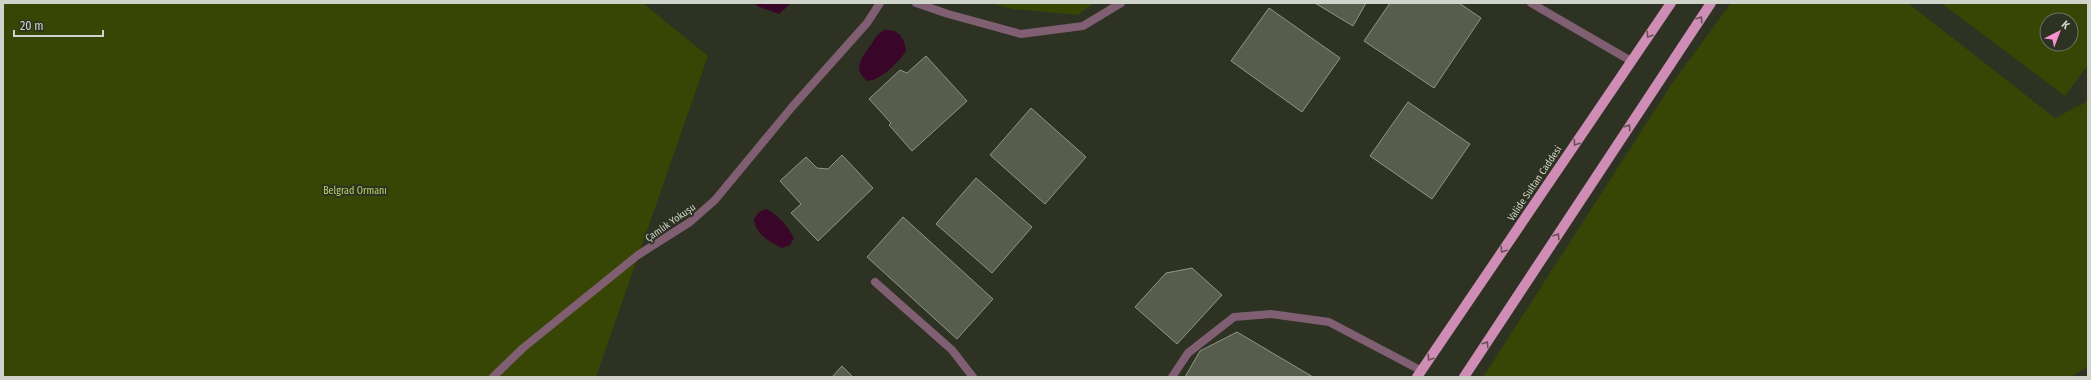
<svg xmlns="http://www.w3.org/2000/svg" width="2091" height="380" viewBox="0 0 2091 380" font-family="'Fira Sans Condensed',sans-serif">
<rect width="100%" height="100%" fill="#2d3222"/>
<g fill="#374505" fill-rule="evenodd">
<polygon points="3,3 643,3 708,56 596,377 3,377"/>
<polygon points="990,3 1094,3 1078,15 1013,9"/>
<polygon points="1731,3 1908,3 2055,118 2088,101 2088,367 2070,377 1483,377 1673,82"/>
<path d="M 1941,3 L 2088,3 L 2088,65 L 2065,96 ZM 2047,20 L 2071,20 L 2071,44 L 2047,44 Z"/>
</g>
<g fill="#39062a">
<polygon points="755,3 789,3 790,4 779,14 757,6"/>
<path d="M 885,30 C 899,29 905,38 906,51 C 898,63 881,80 867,81 C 852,68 862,58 870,46 C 876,38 876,34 885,30 Z"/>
<path d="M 766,209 C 779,215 787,226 794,238 L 790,245 L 782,248 C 770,242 755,234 754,219 L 759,212 Z"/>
</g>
<g fill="#575d4c" stroke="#8f9683">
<polygon points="1315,3 1366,3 1353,26"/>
<polygon points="1390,3 1459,3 1481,18 1434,88 1364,41"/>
<polygon points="1269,8 1340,58 1302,112 1231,61"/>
<polygon points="926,56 967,101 912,151 889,125 891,123 869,99 900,70 907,73"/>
<polygon points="1408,102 1470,144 1432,199 1370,156"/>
<polygon points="1031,108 1086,157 1045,204 990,155"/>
<polygon points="842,155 873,188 818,241 791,213 801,204 780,181 806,157 817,168 828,169"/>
<polygon points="976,178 1032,227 992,273 936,224"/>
<polygon points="903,217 993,299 957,339 867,257"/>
<polygon points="1192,268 1222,295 1177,344 1135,307 1166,273"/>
<polygon points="1237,332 1313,377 1185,377 1200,351"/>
<polygon points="842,366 853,377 832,377"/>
</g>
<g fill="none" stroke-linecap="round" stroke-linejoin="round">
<g stroke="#805f73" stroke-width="8">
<polyline points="916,3 948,14 1021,34 1083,26 1121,3"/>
<polyline points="1531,3 1631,61"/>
<polyline points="875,282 952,350 973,377"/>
<polyline points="493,377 523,348 638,255 690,222 715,200 792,107 867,23 880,3"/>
<polyline points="1172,377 1188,353 1234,317 1271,314 1329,322 1422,371"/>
</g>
<g stroke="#cf8db5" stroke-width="10">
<polyline points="1417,377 1671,3"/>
<polyline points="1464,377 1711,3"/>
</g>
</g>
<defs><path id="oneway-chevron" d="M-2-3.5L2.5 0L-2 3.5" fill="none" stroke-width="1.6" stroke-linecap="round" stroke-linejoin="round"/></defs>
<g stroke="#665255">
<use href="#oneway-chevron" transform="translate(1700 19) rotate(-56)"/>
<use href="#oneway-chevron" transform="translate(1649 35) rotate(124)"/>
<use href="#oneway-chevron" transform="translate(1628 127) rotate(-57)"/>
<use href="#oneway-chevron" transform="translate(1576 143) rotate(124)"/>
<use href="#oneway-chevron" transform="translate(1557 236) rotate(-57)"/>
<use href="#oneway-chevron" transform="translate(1503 250) rotate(124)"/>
<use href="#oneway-chevron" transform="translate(1486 344) rotate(-57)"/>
<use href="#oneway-chevron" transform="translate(1430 358) rotate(124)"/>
</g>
<g text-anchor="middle" stroke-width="4" stroke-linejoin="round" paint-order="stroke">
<g font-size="10" fill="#d0d3c9" stroke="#2d3222">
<text transform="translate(1534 183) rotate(-56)" y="4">Valide Sultan Caddesi</text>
<text transform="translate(670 222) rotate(-35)" y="4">Çamlık Yokuşu</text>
</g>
<g font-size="10" fill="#b6d566" stroke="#2d3222">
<text x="355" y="194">Belgrad Ormanı</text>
</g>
</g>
<rect width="2091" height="380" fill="none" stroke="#d0d3c9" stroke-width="8"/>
<g transform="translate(2059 32) rotate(42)"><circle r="19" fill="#2d3222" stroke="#6e7265"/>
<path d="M0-3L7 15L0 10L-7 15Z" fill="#f690cf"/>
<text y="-6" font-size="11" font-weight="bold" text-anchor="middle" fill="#d0d3c9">K</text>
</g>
<path d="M14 30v6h89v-6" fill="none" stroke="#d0d3c9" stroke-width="2"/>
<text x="20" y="30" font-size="12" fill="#d0d3c9" stroke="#2d3222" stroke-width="3" paint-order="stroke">20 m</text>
</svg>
